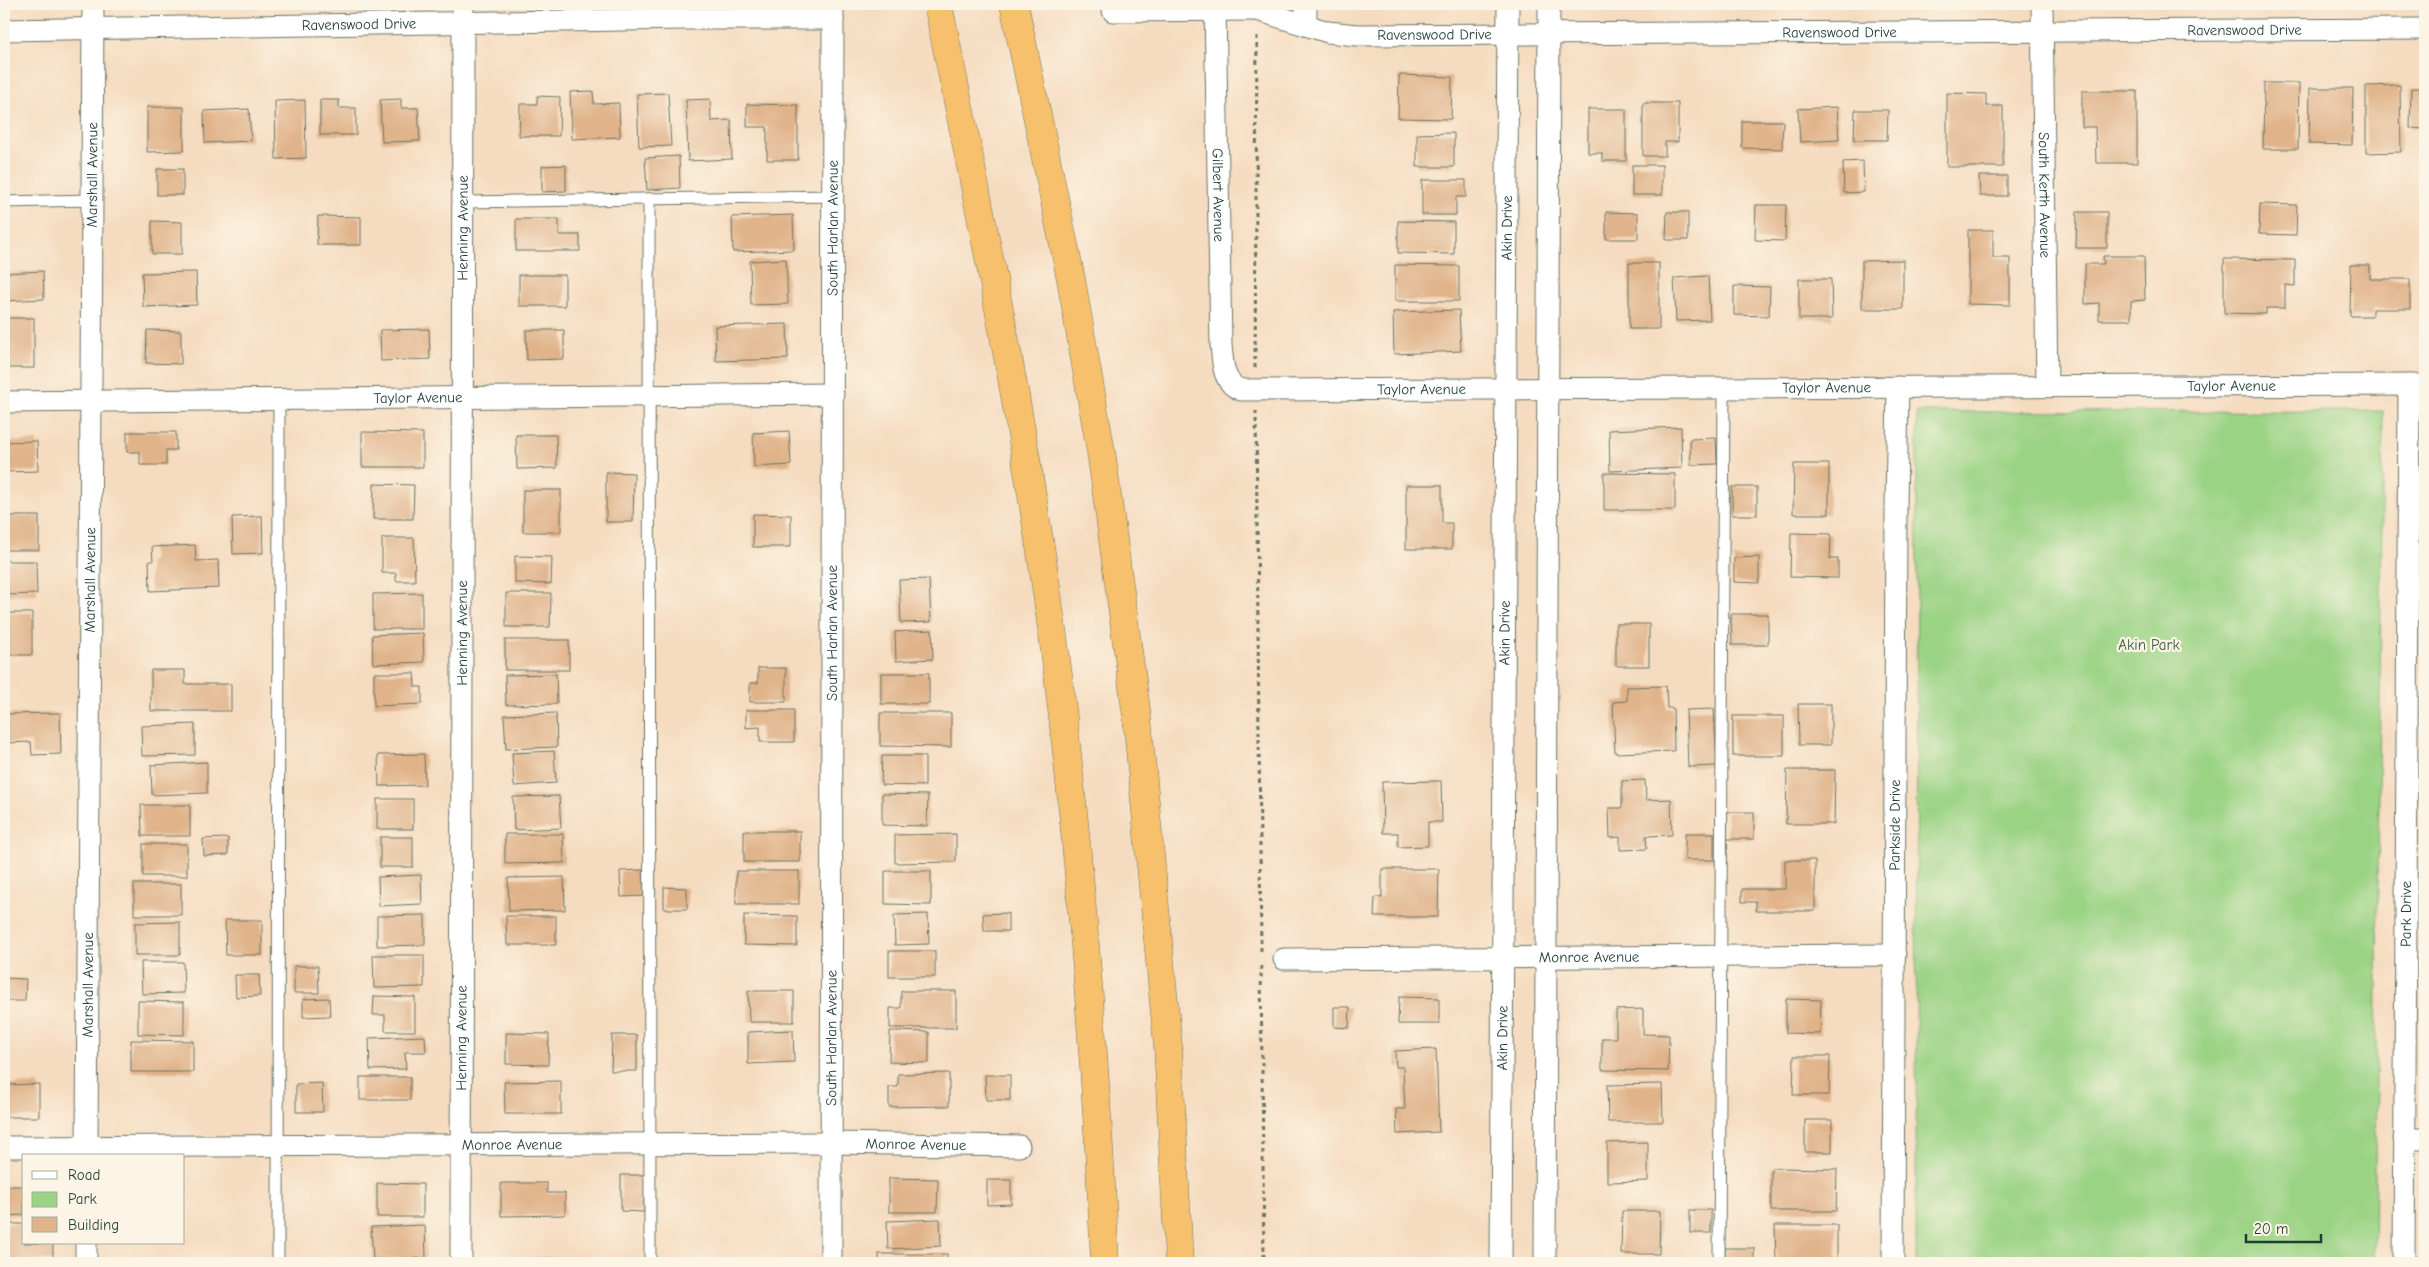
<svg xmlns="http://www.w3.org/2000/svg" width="2429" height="1267" viewBox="0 0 2429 1267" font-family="'Comic Neue',sans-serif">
<rect width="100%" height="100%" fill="#fcf5e5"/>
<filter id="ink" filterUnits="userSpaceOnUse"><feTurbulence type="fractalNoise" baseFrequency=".02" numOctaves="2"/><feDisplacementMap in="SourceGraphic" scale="10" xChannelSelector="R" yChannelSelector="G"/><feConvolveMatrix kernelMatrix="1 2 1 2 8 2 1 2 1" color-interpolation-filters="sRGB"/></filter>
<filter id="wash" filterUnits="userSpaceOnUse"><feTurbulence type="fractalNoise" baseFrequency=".0096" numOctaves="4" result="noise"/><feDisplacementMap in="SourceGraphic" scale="20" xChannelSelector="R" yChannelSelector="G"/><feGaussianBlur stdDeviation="1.12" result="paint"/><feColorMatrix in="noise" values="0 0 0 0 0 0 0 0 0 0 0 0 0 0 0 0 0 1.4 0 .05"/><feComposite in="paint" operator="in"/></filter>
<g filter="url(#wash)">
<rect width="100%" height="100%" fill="#f5dbbf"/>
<polygon fill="#9bd385" stroke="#5d885c" points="2383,411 2374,1263 1916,1263 1917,412"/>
<g id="blocks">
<g fill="#e0b38a">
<polygon points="1399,75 1452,77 1451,119 1398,118"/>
<polygon points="2264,83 2299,83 2298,149 2263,149"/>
<polygon points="2400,85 2401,152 2366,153 2366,86"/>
<polygon points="2310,88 2353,88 2352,145 2309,144"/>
<polygon points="2411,88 2425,88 2425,129 2410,128"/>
<polygon points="593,91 594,104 619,103 620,137 572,139 570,92"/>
<polygon points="2082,91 2137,91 2137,163 2096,163 2095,127 2082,127"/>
<polygon points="668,93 671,146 639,147 637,94"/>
<polygon points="1947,93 1986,94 1986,106 2003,106 2003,167 1947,167"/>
<polygon points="537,96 560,97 559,136 519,136 520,104 537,104"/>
<polygon points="401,99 401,108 418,108 420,141 382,142 380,100"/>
<polygon points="710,99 711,121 731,120 732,159 688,161 686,100"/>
<polygon points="305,100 306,158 276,159 275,101"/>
<polygon points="320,100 339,100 339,108 356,108 356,135 320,135"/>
<polygon points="1643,103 1678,103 1678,142 1665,142 1665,156 1643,156"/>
<polygon points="747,104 798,105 798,160 767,160 767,127 747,127"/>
<polygon points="147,107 184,107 184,151 147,152"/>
<polygon points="1837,107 1839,140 1800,142 1798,109"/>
<polygon points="249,109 251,141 205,143 204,111"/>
<polygon points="1588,109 1626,109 1626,161 1602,161 1602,153 1588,153"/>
<polygon points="1855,110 1888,110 1887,140 1854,140"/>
<polygon points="1742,121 1783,121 1782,149 1742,148"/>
<polygon points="1454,133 1454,167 1417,167 1417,134"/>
<polygon points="679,156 680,188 647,190 645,158"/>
<polygon points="1863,161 1864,192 1844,193 1843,162"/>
<polygon points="566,165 566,191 542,192 542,166"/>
<rect x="1632" y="165" width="30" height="30"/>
<rect x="157" y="169" width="26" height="26"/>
<polygon points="1979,176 2007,176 2007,196 1980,196"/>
<polygon points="1422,180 1466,180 1466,197 1456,197 1456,215 1422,215"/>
<polygon points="2260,204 2297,205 2296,235 2259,234"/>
<polygon points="1756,205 1786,205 1785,241 1755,240"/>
<polygon points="1606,212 1638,213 1638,239 1606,239"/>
<polygon points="1667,212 1688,212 1688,240 1666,240"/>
<polygon points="2077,212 2107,212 2107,248 2076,248"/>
<polygon points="793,215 794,250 733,252 732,217"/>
<polygon points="318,216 361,217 361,245 317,245"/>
<polygon points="516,219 559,219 559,235 580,235 580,251 516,251"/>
<polygon points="152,221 182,222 182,254 152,254"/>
<polygon points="1398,221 1454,222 1454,254 1398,253"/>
<polygon points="1968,230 1993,230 1993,258 2010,258 2010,305 1968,304"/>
<polygon points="2103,256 2144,256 2145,300 2131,301 2131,320 2099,320 2099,303 2085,304 2085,264 2104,264"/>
<polygon points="786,259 788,304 751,305 750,261"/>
<polygon points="2224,259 2295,260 2295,286 2285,285 2285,308 2266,308 2266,314 2224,313"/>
<polygon points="1903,260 1903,309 1862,309 1862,261"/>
<rect x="1629" y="263" width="30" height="66"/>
<polygon points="1395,265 1459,266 1459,301 1395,301"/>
<polygon points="2351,265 2370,265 2370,279 2410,279 2410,309 2372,309 2372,316 2350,316"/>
<polygon points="43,271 44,299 4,301 4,273"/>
<polygon points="196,272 197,305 143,307 142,273"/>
<rect x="519" y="275" width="46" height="31"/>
<polygon points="1708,276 1710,320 1676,321 1674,278"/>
<polygon points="1799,279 1831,279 1832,319 1799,319"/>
<polygon points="1734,286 1770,287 1769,316 1734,315"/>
<polygon points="1459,310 1461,351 1394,354 1393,312"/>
<rect x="4" y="318" width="30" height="50"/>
<polygon points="787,324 788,359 716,361 715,326"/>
<polygon points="429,329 430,359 381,361 380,330"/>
<polygon points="147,330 181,331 181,364 146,363"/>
<polygon points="526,330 564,330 564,359 527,360"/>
<polygon points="1681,427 1682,468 1610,471 1609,430"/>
<polygon points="789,431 791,465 754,467 753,433"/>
<polygon points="127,432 176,432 176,450 166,450 166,465 140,465 140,452 127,452"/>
<polygon points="362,432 423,433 423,467 362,467"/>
<polygon points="516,435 556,435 557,468 517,469"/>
<polygon points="1716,438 1717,464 1691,465 1690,439"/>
<polygon points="37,441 38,471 4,472 4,442"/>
<polygon points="1794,464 1829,464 1829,514 1793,514"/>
<polygon points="606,472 634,473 633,522 606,522"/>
<polygon points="1604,473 1675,474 1675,510 1604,510"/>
<polygon points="374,484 414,485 413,519 373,519"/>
<polygon points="1406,485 1442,485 1442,523 1452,523 1452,549 1406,549"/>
<rect x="1732" y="487" width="25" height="28"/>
<rect x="523" y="490" width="38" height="42"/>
<polygon points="753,514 791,515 791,547 753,547"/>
<rect x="4" y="516" width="35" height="34"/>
<polygon points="262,516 263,553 233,554 232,517"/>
<polygon points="1791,533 1831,534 1830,559 1838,559 1838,578 1790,577"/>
<polygon points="382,538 414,538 415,581 396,581 396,573 382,573"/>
<polygon points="195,545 196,561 218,560 219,588 150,591 149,561 153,561 152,547"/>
<polygon points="515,556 552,557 551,584 515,583"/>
<polygon points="1759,557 1759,583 1734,582 1734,558"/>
<polygon points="4,561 36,561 37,594 4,595"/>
<polygon points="929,579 931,622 901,623 899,580"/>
<polygon points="422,593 422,629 373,629 373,594"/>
<polygon points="506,593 551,593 550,627 506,627"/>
<rect x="4" y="613" width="28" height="42"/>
<polygon points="1731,614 1768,614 1768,645 1732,645"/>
<rect x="1616" y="624" width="33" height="42"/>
<polygon points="932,630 933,659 896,661 895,632"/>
<polygon points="423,633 424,662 373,664 372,635"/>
<rect x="505" y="640" width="64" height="30"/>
<polygon points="758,668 786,668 786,702 750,702 750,683 758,683"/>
<polygon points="151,670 185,670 185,684 231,684 231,711 151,711"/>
<polygon points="374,673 414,673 415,687 422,687 422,704 374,706"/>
<rect x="881" y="673" width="48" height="31"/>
<polygon points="556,674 557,704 506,705 505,675"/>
<polygon points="1666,686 1667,708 1673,708 1674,751 1615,753 1613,702 1627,701 1627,687"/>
<polygon points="1798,704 1831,704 1831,745 1799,745"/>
<polygon points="1714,709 1717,766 1688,767 1686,710"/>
<polygon points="746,710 794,710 794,742 760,742 760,727 746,728"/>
<polygon points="60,713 61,754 32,755 31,742 4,743 4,714"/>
<polygon points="556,713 557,747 506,749 504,715"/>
<polygon points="880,713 951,713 951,747 880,746"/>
<rect x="1733" y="716" width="51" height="40"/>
<polygon points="195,724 195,755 142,756 141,726"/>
<polygon points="554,751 556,783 514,786 512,753"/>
<polygon points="424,754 425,785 379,786 378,755"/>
<polygon points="882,756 925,756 925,786 881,785"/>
<polygon points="207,762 207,793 152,795 151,765"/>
<polygon points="1787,770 1835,770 1834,824 1786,824"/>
<polygon points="1645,780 1646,800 1671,799 1672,835 1646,836 1647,849 1620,850 1620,837 1610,838 1609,808 1622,808 1622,781"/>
<polygon points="1441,781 1442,822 1428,822 1428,846 1398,847 1398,833 1383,833 1382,782"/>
<polygon points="882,794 928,795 927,826 882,825"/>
<polygon points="559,796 561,828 514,830 513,797"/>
<rect x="377" y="799" width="36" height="30"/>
<polygon points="141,805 190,805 190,836 142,836"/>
<rect x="1727" y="812" width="27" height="27"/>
<rect x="744" y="831" width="56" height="31"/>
<rect x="1685" y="833" width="29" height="27"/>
<polygon points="505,834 563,834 564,863 505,864"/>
<polygon points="956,834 956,862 895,863 895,835"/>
<rect x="380" y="837" width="33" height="30"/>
<polygon points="228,838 228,855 204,856 203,839"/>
<rect x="143" y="844" width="44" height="32"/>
<polygon points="1785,860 1815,860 1815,911 1756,911 1756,902 1742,902 1742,889 1785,889"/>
<polygon points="1382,869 1439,869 1438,917 1374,917 1375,897 1382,898"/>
<polygon points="643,870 645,896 621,897 620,871"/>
<rect x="736" y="871" width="63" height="33"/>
<polygon points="885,871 931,871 931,905 885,904"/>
<polygon points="421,875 422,904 379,906 378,877"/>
<polygon points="564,877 565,910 509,911 508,878"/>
<rect x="134" y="884" width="47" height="31"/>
<polygon points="664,887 687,888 687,909 664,909"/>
<polygon points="1008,913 1008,931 984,931 983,914"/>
<polygon points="928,914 929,944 895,945 894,915"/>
<polygon points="425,915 425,945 377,946 377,916"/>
<polygon points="744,915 797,916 797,946 744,945"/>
<polygon points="506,916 556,916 556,945 507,945"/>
<polygon points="225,920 262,920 262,955 226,955"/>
<polygon points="180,922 180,955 135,955 135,923"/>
<rect x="889" y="951" width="46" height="26"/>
<polygon points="373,955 424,955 424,987 374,988"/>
<polygon points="141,962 183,962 184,993 142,994"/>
<polygon points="294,966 318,966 319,993 294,993"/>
<polygon points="235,975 259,975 260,996 236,997"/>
<polygon points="4,978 26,979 25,1001 4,1001"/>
<polygon points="748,991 794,991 794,1022 749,1022"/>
<polygon points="901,991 956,991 956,1028 890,1028 890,1008 901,1008"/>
<polygon points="374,996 415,997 415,1031 385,1031 385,1015 373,1015"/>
<polygon points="1399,997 1439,998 1439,1024 1398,1024"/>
<polygon points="329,998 330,1016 303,1017 303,999"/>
<polygon points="1786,999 1821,1000 1820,1034 1786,1033"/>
<polygon points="138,1001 184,1002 184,1035 138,1034"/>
<polygon points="1334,1007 1350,1007 1349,1028 1334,1027"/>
<polygon points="1643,1009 1643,1034 1669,1035 1668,1071 1602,1070 1602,1038 1616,1038 1616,1010"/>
<polygon points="793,1030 794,1062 748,1064 748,1032"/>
<polygon points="890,1031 929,1032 929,1063 889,1062"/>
<polygon points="506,1033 549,1034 548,1065 506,1064"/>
<polygon points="612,1035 637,1035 637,1071 611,1071"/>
<polygon points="425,1036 426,1052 405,1052 406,1069 370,1070 369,1038"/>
<polygon points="131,1040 193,1041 193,1072 131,1072"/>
<polygon points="1436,1049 1439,1132 1397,1134 1396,1109 1405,1109 1403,1067 1396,1067 1395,1051"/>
<polygon points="1794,1056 1830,1056 1829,1095 1793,1095"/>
<polygon points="949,1073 949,1106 889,1107 889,1087 898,1087 898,1074"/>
<polygon points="985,1075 1010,1075 1010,1100 986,1100"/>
<rect x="360" y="1077" width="50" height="23"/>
<polygon points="561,1081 561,1114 505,1114 504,1082"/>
<polygon points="322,1083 323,1112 296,1112 296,1084"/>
<polygon points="39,1084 39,1117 4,1117 4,1085"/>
<polygon points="1662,1084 1663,1122 1608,1122 1607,1085"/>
<rect x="1805" y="1120" width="27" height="32"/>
<polygon points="1648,1142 1648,1181 1607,1182 1607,1143"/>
<polygon points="1771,1168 1837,1169 1836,1211 1771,1211"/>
<polygon points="621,1175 645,1175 644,1212 621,1211"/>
<polygon points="889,1178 938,1179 937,1212 889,1212"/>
<polygon points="987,1180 1011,1180 1011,1204 987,1205"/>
<polygon points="377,1183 423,1184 423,1217 377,1217"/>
<polygon points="501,1183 547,1183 547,1193 565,1193 565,1215 501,1216"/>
<polygon points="4,1186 24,1186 24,1215 4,1216"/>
<rect x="1690" y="1210" width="21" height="23"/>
<polygon points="1622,1211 1660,1211 1659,1254 1621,1254"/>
<polygon points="940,1219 941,1246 888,1249 887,1221"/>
<polygon points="7,1224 24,1224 24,1243 53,1243 53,1260 7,1260"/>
<polygon points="425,1225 426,1258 373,1259 371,1227"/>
<polygon points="1775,1225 1837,1225 1837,1263 1776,1263"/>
<rect x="1725" y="1248" width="29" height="15"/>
<rect x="879" y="1254" width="68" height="9"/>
<polygon points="563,1258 563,1263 507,1263 506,1259"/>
</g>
</g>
</g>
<g filter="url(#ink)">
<use href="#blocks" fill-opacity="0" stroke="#6a7465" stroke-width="1"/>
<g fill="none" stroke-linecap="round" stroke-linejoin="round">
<g stroke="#6a7465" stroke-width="13">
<g id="service">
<polyline points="649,199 650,1263"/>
<polyline points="4,202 91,200"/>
<polyline points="463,202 833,196"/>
<polyline points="278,1263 279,399"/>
<polyline points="1719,1263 1724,388"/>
</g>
</g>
<g stroke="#6a7465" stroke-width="23">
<g id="minor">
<path id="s1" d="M 1215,4 L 1221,345 C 1223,362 1222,383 1241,390 L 2425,385"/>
<polyline points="1306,4 1306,25"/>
<path id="s2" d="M 2042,4 L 2047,386"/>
<path id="s3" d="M 1257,10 L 1328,32 L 1357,35 L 2425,29"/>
<polyline points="1113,11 1257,10 1270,6"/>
<path id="s4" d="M 4,30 L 684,19 L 833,19"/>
<path id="s5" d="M 4,402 C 280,400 556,395 833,394"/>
<path id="s6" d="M 1284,959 L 1895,955"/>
<polyline points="2404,1139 2425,1139"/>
<path id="s7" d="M 4,1147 L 831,1143 L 1019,1146"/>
<path id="s8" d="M 87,1156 L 93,4"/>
<polyline points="86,1263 86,1243"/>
<path id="s9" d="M 461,1263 L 463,4"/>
<path id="s10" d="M 831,1263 L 833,4"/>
<path id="s11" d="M 1501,1263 L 1508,4"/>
<polyline points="1545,1263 1549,4"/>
<path id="s12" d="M 1893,1263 L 1896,507 L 1898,387"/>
<path id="s13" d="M 2404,1263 L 2409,385"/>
</g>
</g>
<g stroke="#6a7465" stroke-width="29">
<g id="trunk">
<path d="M 938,4 C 984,229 1031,455 1059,683 C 1082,876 1096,1069 1105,1263"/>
<polyline points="1014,4 1071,279 1102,458 1137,717 1168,1046 1179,1263"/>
</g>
</g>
<g stroke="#6a7465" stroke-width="3" stroke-dasharray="4 4" stroke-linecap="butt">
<polyline points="1255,368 1257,34"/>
<polyline points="1256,411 1261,953"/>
<polyline points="1261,966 1264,1263"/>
</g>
<use href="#service" stroke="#fff" stroke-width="11"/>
<use href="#minor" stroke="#fff" stroke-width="21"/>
<use href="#trunk" stroke="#f7c06c" stroke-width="28"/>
</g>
</g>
<g text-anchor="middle" stroke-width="4.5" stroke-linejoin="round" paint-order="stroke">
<g font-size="15" fill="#1f3d34" stroke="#fcf5e5">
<text dy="5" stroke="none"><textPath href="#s4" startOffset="355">Ravenswood Drive</textPath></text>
<text dy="5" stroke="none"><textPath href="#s3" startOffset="991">Ravenswood Drive</textPath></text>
<text dy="5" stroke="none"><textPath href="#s3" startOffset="586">Ravenswood Drive</textPath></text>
<text dy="5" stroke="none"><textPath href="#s3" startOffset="181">Ravenswood Drive</textPath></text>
<text dy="5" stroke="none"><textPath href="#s8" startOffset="981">Marshall Avenue</textPath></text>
<text dy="5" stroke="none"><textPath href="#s1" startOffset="191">Gilbert Avenue</textPath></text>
<text dy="5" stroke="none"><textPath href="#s2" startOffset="191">South Kerth Avenue</textPath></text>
<text dy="5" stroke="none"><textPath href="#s9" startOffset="1035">Henning Avenue</textPath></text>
<text dy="5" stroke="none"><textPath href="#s10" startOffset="1035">South Harlan Avenue</textPath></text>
<text dy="5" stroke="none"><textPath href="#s11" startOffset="1035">Akin Drive</textPath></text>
<text dy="5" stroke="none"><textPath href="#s1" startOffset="1384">Taylor Avenue</textPath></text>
<text dy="5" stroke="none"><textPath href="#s1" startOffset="979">Taylor Avenue</textPath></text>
<text dy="5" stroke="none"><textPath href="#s1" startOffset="574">Taylor Avenue</textPath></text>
<text dy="5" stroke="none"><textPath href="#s5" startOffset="414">Taylor Avenue</textPath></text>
<text dy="5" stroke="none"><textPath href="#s8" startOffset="576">Marshall Avenue</textPath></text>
<text dy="5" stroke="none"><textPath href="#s10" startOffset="630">South Harlan Avenue</textPath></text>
<text dy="5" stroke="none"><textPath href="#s9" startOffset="630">Henning Avenue</textPath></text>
<text dy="5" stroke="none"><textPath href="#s11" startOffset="630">Akin Drive</textPath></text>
<text dy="5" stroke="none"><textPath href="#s12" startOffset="438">Parkside Drive</textPath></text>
<text dy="5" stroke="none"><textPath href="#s13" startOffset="349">Park Drive</textPath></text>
<text dy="5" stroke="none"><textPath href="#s6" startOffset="305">Monroe Avenue</textPath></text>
<text dy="5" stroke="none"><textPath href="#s8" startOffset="171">Marshall Avenue</textPath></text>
<text dy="5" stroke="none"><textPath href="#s9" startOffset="225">Henning Avenue</textPath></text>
<text dy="5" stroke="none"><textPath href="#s10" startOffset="225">South Harlan Avenue</textPath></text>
<text dy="5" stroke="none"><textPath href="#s11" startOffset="225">Akin Drive</textPath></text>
<text dy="5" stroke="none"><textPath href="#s7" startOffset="912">Monroe Avenue</textPath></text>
<text dy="5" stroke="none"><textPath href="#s7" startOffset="508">Monroe Avenue</textPath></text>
</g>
<g font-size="15" fill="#385b44" stroke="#fcf5e5">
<text x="2149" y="650">Akin Park</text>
</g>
</g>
<rect width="2429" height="1267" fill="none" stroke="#fcf5e5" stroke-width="20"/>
<rect x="22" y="1154" width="162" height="90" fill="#fcf5e5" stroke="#a4ab9e"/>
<rect x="32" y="1171" width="25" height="8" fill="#ffffff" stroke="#a4ab9e"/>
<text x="68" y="1180" font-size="15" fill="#1f3d34">Road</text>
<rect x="32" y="1192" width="25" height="15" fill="#9bd385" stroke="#a4ab9e"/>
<text x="68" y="1204" font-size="15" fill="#1f3d34">Park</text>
<rect x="32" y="1217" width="25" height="15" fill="#e0b38a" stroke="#a4ab9e"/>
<text x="68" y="1230" font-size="15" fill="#1f3d34">Building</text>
<path d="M2246 1234v8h75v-8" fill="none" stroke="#1f3d34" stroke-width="2.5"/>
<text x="2254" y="1234" font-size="15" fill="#1f3d34" stroke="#fcf5e5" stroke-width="4" paint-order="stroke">20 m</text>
</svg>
